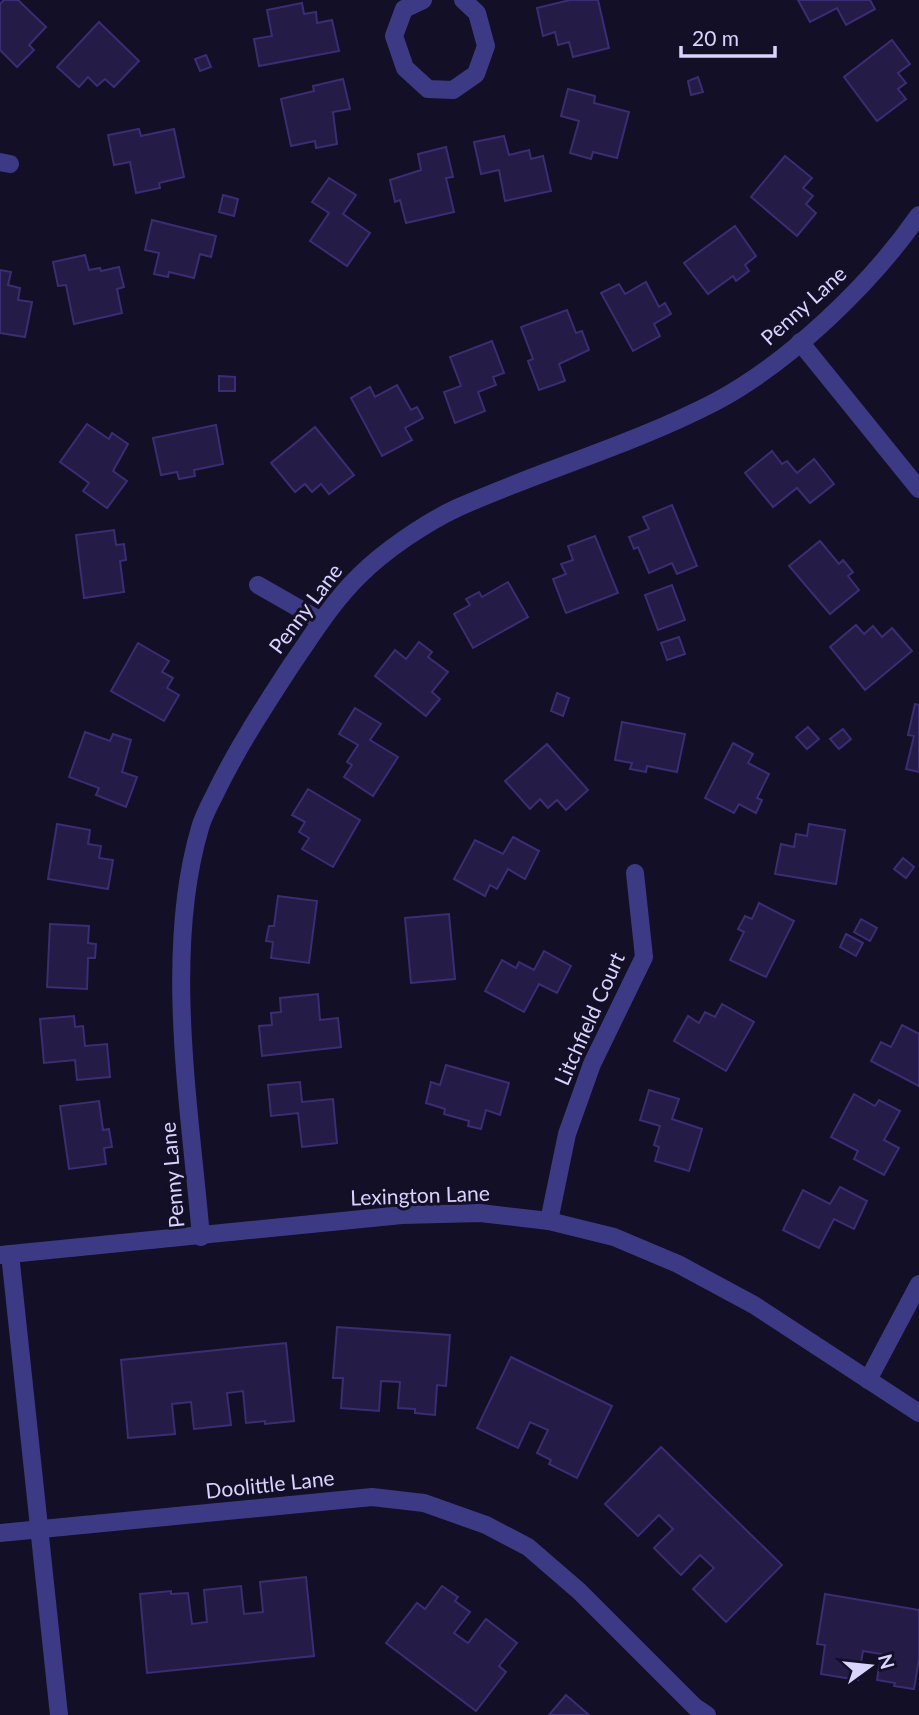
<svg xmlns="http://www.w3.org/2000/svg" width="919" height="1715" viewBox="0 0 919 1715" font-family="Lato,sans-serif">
<rect width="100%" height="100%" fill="#130f26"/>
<g fill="#241b47" stroke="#3b2d73" stroke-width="2">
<polygon points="4,0 18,0 46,27 29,45 34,50 17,67 0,50 0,4"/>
<polygon points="570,0 598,0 609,48 573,57 569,42 558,45 555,32 543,36 537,8"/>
<polygon points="798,0 870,0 875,9 846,25 837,8 810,22"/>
<polygon points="302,3 304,14 316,12 317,23 332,20 339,51 259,66 254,39 272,36 267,10"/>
<polygon points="99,22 139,61 114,87 105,79 97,86 88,77 79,87 57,67"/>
<polygon points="892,40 910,64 898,73 906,83 898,89 906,99 877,121 844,77"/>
<polygon points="206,55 211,67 200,71 195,59"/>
<polygon points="698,77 703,92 691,95 688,81"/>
<polygon points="343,79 350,109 333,112 337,144 316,148 315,141 291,146 281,99 314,91 313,86"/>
<polygon points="568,89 595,96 594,103 629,112 617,158 593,152 591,159 570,153 579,121 561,116"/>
<polygon points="139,129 141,136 174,129 184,177 159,183 160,188 136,193 130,162 114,165 108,135"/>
<polygon points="504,136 509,155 529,150 531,159 543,156 551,191 505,201 499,170 481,174 474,142"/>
<polygon points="446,147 453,177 446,178 454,212 406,223 400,200 395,202 390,180 421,170 418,154"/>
<polygon points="785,156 812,178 803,188 813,196 806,204 816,213 797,236 751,197"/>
<polygon points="329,178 356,195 343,214 370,233 347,266 310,241 329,213 312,202"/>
<polygon points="223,195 238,199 234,216 219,212"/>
<polygon points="152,220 216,236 211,257 200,254 194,278 169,272 168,277 154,274 159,253 145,250"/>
<polygon points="735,226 756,256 745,265 749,271 736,281 733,276 708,294 684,263"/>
<polygon points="85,255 89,270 100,268 101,271 119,267 124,287 117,289 122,313 74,324 66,285 58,286 53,262"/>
<polygon points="0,270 11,272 8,285 20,288 18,300 32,302 25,337 0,333"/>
<polygon points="646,282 659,307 665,303 671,314 654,324 660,336 633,351 601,293 619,284 625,294"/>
<polygon points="567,310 576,333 582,331 589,350 559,364 565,381 539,390 528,361 533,359 521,327"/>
<polygon points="492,341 504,373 493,377 496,385 478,392 485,411 455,423 444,392 461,386 450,357"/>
<polygon points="219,376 235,377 235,391 219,391"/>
<polygon points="397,385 411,410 417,407 423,418 405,428 412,440 382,456 351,398 370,387 375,397"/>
<polygon points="87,424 109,439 112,433 128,444 113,471 127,481 107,508 83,491 89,483 60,462"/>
<polygon points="216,425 223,464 194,470 195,476 179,479 177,472 161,475 153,438"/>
<polygon points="315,427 354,475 329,494 321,484 312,492 305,484 295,492 271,463"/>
<polygon points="772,451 782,464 787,461 797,473 814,459 834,484 810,503 797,488 773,507 745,473"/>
<polygon points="672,505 697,566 677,574 672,563 649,573 638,547 634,549 629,537 649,529 643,517"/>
<polygon points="114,530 116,545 124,544 126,560 120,561 124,592 84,598 76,535"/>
<polygon points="595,536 618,593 566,613 553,579 566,574 561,564 573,560 568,546"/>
<polygon points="820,541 839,564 843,560 853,572 848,576 859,590 830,614 789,566"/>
<polygon points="508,582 528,617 473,648 454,614 470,605 466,599 479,592 482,597"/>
<polygon points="672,585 685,620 658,630 645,595"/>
<polygon points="856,625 864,634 873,626 882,637 892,628 912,651 865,690 830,647"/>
<polygon points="679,637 685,654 667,660 661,643"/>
<polygon points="419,642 432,652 428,657 448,672 432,692 440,699 426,716 375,676 395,650 406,659"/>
<polygon points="138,643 169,661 162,672 173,678 167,688 179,695 164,721 111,691"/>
<polygon points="557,693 569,698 563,716 551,711"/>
<polygon points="915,704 919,705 919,772 906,769 914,736 908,735"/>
<polygon points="355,708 381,724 370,740 398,757 373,796 344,777 352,765 347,762 358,745 339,734"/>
<polygon points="622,722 685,734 677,772 647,766 646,772 630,769 632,763 615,760"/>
<polygon points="808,727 819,739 807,749 796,737"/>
<polygon points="843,729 851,739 839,749 830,739"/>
<polygon points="85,732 110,741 113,734 131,740 122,772 137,777 126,807 96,795 99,788 69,777"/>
<polygon points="733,743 753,754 748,763 769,774 757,798 762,800 756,813 739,804 734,813 705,798"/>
<polygon points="547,744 588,790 566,810 557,800 548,808 540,799 530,809 505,781"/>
<polygon points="308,789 360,820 333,867 302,849 309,838 299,832 305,822 292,815"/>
<polygon points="57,824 90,830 88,844 101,846 99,858 113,860 108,889 48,879"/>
<polygon points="809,824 845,830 836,884 775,874 781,844 794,847 796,834 807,836"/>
<polygon points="513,837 539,851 525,879 508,869 497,889 490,885 485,896 454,879 475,840 503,854"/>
<polygon points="903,858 914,867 906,878 894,869"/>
<polygon points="278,896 317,901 309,963 271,958 273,942 266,941 269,926 274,926"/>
<polygon points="759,903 794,921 766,977 730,960 744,932 738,929 745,916 752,919"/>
<polygon points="449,914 455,979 411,983 405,918"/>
<polygon points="861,919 877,928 870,941 854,932"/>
<polygon points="50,924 89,926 88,943 96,944 95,958 88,958 87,989 47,987"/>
<polygon points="846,934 863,943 856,956 840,947"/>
<polygon points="544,951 571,966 557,993 539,984 524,1012 485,991 502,960 516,968 519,962 534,970"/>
<polygon points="318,994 320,1020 338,1018 341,1047 262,1056 259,1026 272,1025 271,1013 281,1012 280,998"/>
<polygon points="722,1004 754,1022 726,1071 674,1041 688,1016 699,1023 705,1012 715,1017"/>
<polygon points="74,1016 75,1027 83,1026 85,1046 107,1044 110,1077 77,1080 75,1060 44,1063 40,1019"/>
<polygon points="902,1025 919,1034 919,1086 871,1061 881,1042 891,1047"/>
<polygon points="446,1065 509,1083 500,1115 486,1110 481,1129 468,1126 469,1121 444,1114 445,1109 426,1103 431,1082 440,1085"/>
<polygon points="300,1082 302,1102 333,1099 337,1143 302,1147 298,1113 271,1116 268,1085"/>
<polygon points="649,1090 679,1099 672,1119 702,1129 689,1171 655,1161 659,1147 654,1145 660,1126 640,1120"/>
<polygon points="854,1094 875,1106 879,1100 900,1111 884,1140 899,1148 884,1175 854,1159 858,1151 831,1137"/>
<polygon points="99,1101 103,1130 109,1129 112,1147 104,1148 106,1164 69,1169 60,1106"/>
<polygon points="840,1187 867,1201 854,1229 834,1219 819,1248 783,1230 803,1190 830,1204"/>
<polygon points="337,1327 450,1335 446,1386 437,1385 435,1415 415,1413 415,1409 398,1408 400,1382 381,1381 379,1411 341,1408 343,1378 333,1378"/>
<polygon points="286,1343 294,1421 265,1424 265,1421 246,1423 243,1391 227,1393 231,1425 194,1429 191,1402 172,1404 175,1434 128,1438 121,1360"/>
<polygon points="511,1357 612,1406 577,1478 549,1464 551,1460 537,1453 548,1430 530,1422 518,1448 477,1428"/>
<polygon points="661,1447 782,1565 726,1622 693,1589 714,1568 700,1555 681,1575 654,1548 673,1529 659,1515 638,1536 605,1504"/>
<polygon points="306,1577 314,1656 147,1673 140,1594 171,1591 171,1594 188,1593 192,1624 207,1622 204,1590 241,1586 244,1614 263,1612 260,1582"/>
<polygon points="442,1586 458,1597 455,1601 470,1612 454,1633 468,1643 486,1619 517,1643 499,1666 506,1672 476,1711 386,1643 417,1603 425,1609"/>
<polygon points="825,1594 919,1610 919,1659 914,1689 894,1686 895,1683 877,1680 881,1654 863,1651 858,1680 821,1674 825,1645 817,1644"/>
<polygon points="566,1695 589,1715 549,1715"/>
</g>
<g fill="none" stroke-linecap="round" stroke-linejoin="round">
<g stroke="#3d3a85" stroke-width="18">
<polyline points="423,0 404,9 394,36 405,68 428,89 453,90 476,74 486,46 477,13 463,0"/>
<polyline points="0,162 10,164"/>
<polyline points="800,342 919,489"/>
<polyline points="258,585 321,621"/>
<polyline points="549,1221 567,1134 592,1064 644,957 635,873"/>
<path d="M 201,1237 C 190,1108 163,953 200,828 C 203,817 209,806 214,796 C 236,750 264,707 292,664 C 313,634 333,601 360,575 C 384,551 425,523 457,508 C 542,470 632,445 715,402 C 790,362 871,284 919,215"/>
<polyline points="10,1254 59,1715"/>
<polyline points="0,1255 402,1215 480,1213 549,1221 614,1237 678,1264 754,1305 919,1413"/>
<polyline points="868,1380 919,1284"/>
<polyline points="0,1533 372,1497 424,1503 486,1525 528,1547 579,1591 695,1707 707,1715"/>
</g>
</g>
<g text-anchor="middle" stroke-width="6" stroke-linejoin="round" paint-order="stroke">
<g font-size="21" fill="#d9d4ff" stroke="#130f26">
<text transform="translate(804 306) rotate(-42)" y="7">Penny Lane</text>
<text transform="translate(306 609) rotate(-53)" y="7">Penny Lane</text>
<text transform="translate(590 1019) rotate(-66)" y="7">Litchfield Court</text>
<text transform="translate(173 1175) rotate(-95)" y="7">Penny Lane</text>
<text transform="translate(420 1196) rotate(-2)" y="7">Lexington Lane</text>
<text transform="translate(270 1485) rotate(-6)" y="7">Doolittle Lane</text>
</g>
</g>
<g transform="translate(870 1666) rotate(75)" stroke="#130f26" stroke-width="5" paint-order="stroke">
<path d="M0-5L12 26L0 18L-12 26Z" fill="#d9d4ff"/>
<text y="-10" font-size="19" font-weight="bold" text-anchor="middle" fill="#d9d4ff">N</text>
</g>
<path d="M681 46v10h94v-10" fill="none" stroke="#d9d4ff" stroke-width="3.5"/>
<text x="692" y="46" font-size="21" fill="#d9d4ff" stroke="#130f26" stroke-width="5" paint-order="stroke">20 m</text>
</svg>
